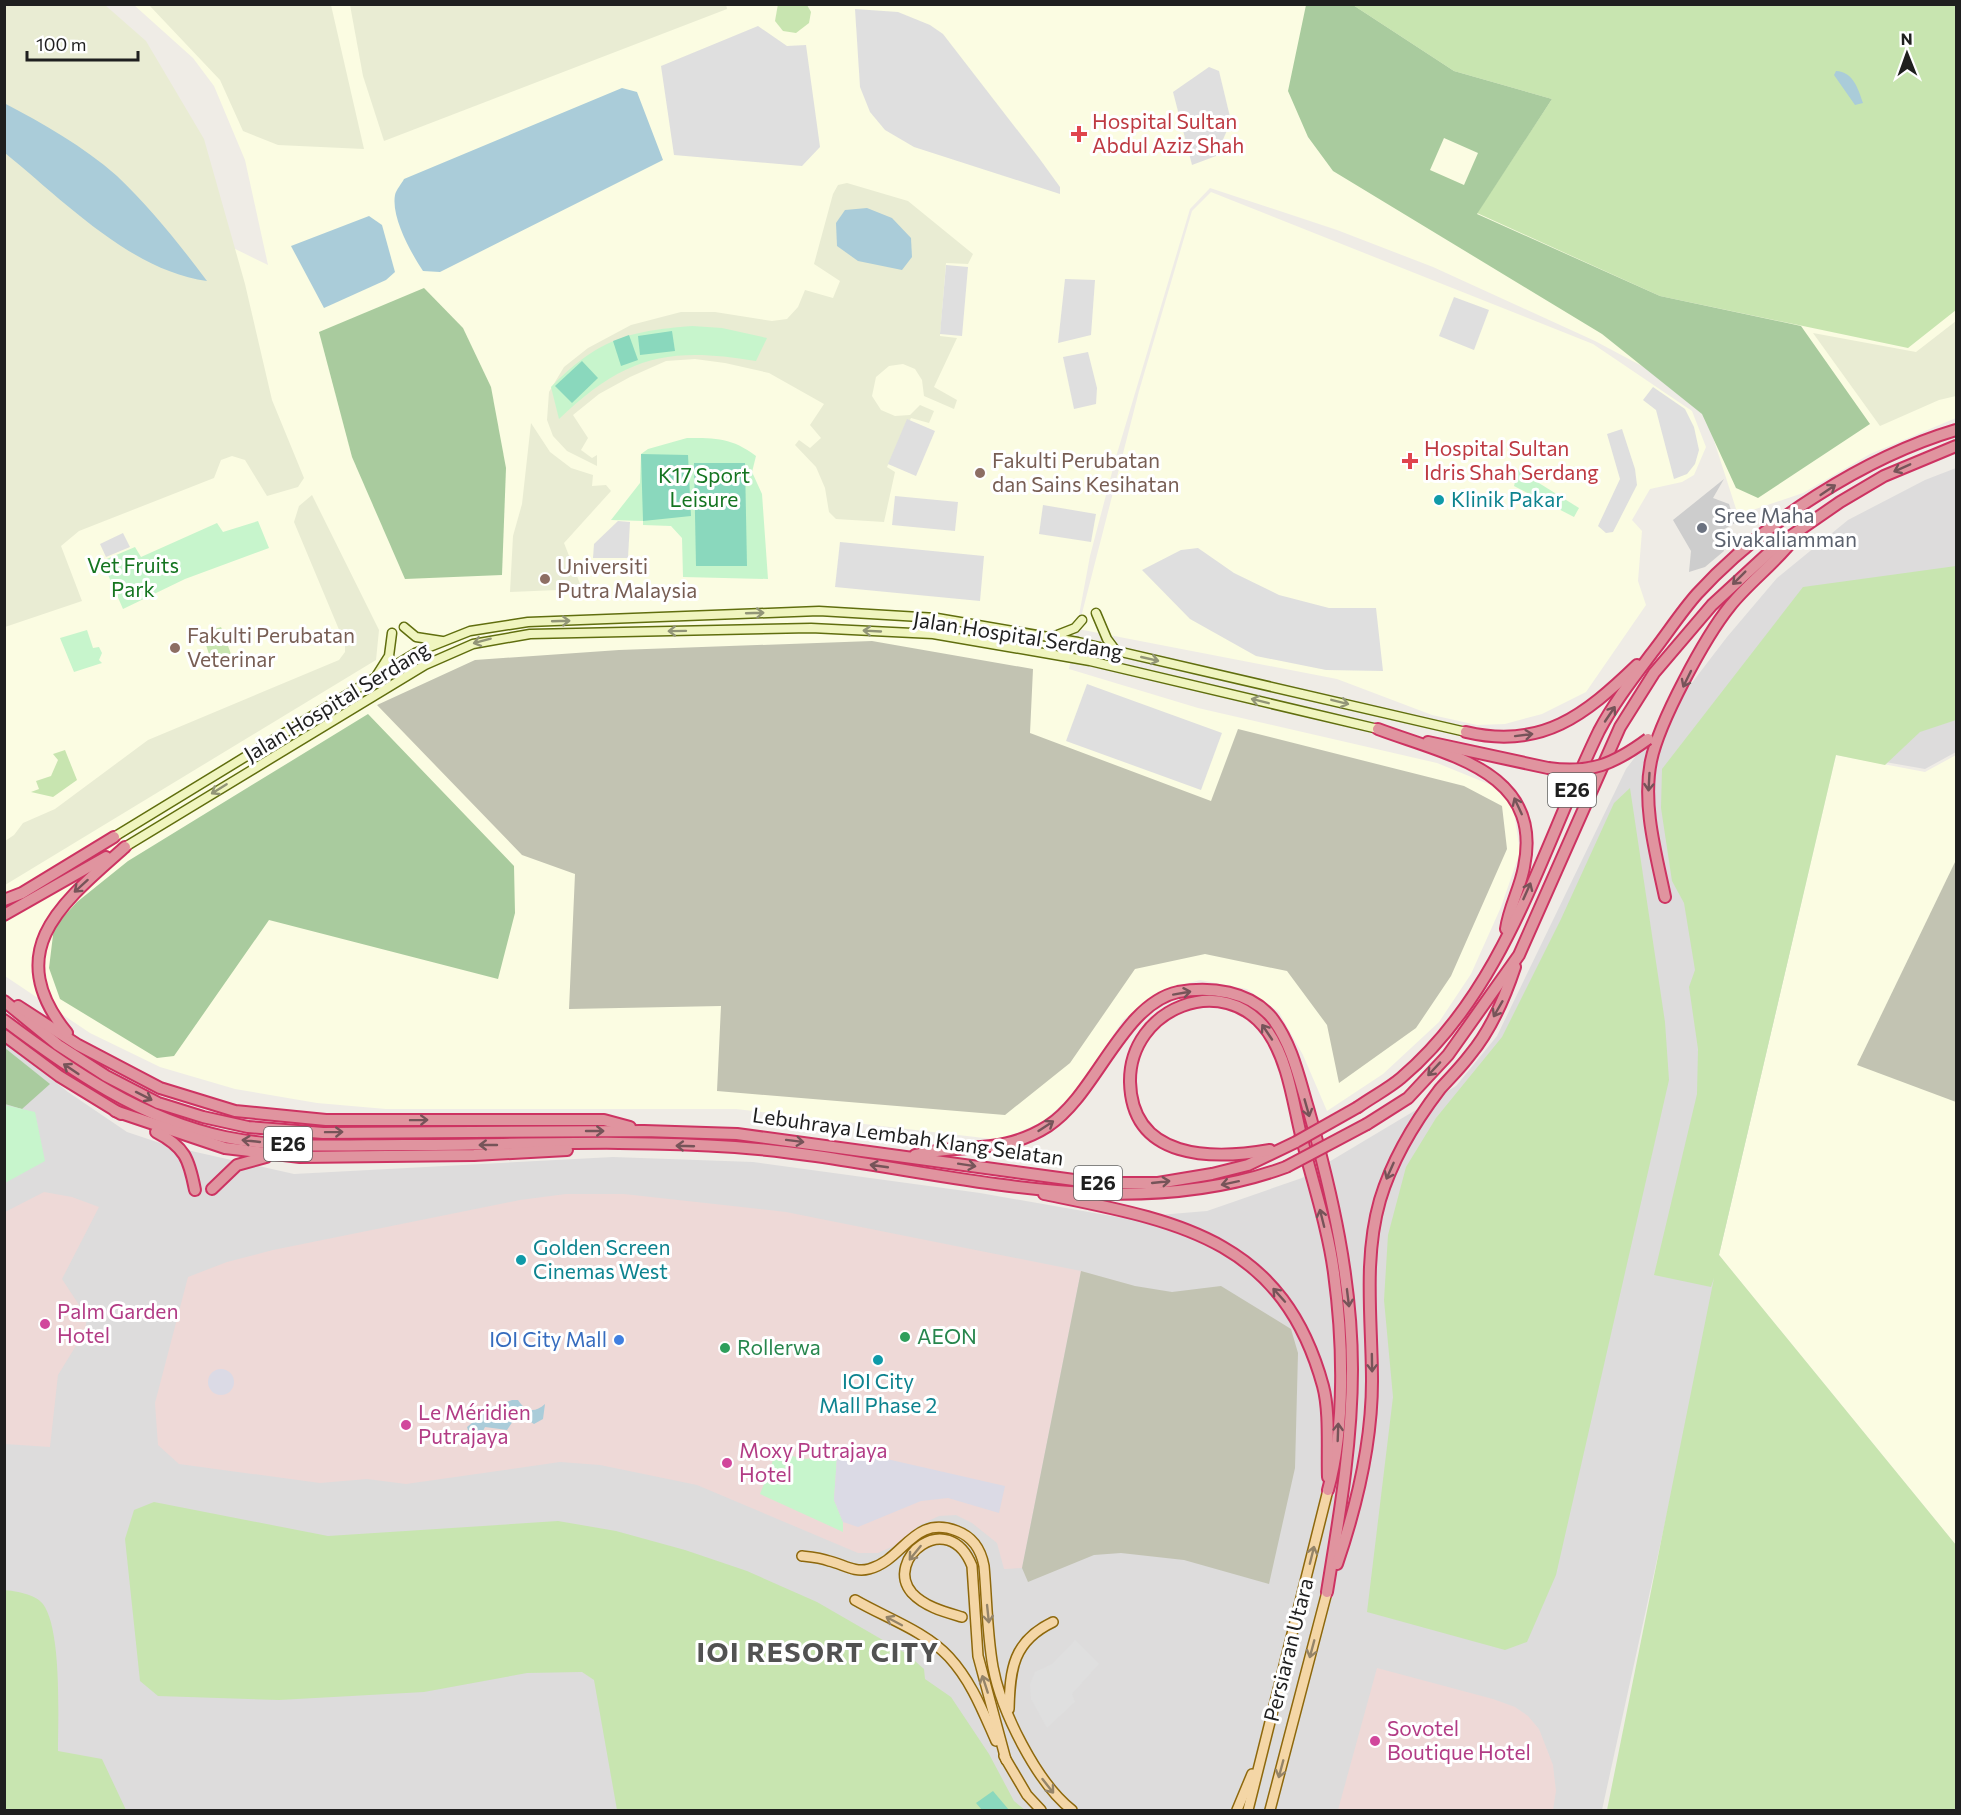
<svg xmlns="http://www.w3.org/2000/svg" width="1961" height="1815" viewBox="0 0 1961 1815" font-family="Commissioner,sans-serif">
<rect width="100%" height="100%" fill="#efece6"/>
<polygon fill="#dddcdc" points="1956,468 1956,752 1925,769 1834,753 1602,1810 5,1810 4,1041 68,1092 127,1132 169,1146 294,1174 613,1157 753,1162 980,1193 1123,1218 1207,1211 1302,1178 1456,1086 1497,1036 1626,769 1727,637 1777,578 1848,520 1925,480"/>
<g fill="#eed9d7">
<polygon points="44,1192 72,1197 99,1207 62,1279 87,1317 85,1331 58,1375 50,1447 5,1444 5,1212"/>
<polygon points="566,1194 624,1194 786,1212 1081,1271 1022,1568 1004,1569 997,1543 972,1523 956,1515 939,1516 918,1526 896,1545 878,1553 858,1553 697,1485 600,1465 560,1462 406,1484 367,1479 320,1483 179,1464 158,1445 155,1403 188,1277 227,1262 273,1250 520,1200"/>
<polygon points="1377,1668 1493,1699 1515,1707 1528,1716 1539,1729 1553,1765 1556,1791 1553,1810 1338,1810"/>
</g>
<g fill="#fbfce2">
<polygon points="134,5 1956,5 1956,418 1870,454 1803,493 1738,515 1700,397 1595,341 1433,267 1337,230 1210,188 1190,209 1116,457 1090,556 1069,669 1198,708 1437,763 1491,785 1513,806 1520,852 1501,907 1471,974 1439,1022 1383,1074 1327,1111 1303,1055 1279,1012 1247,989 1200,980 1163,990 1123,1020 1076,1091 1044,1121 1001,1140 736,1109 386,1109 317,1103 235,1089 160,1067 90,1033 5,976 4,136 268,265 245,160 214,86 193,58"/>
<polygon points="1211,192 1593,344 1692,411 1706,447 1694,475 1682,482 1650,489 1632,520 1642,531 1638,581 1646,605 1586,692 1542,714 1505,724 1477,725 1432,715 1337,679 1078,629 1139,391 1192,211"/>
<polygon points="1836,755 1925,772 1956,755 1956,1545 1719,1255"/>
</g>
<polygon fill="#cdcdcd" points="1724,479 1713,498 1729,504 1735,523 1719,532 1724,551 1705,567 1689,572 1691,551 1673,520"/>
<g fill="#c2c3b2">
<polygon points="872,641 1033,669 1030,733 1211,801 1238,729 1464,786 1502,806 1507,849 1451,976 1416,1028 1339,1083 1327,1025 1287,971 1205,954 1135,969 1070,1063 1005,1115 717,1091 721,1006 569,1009 575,874 522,855 377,705 475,660 619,650"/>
<polygon points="1956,860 1956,1102 1857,1065"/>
<polygon points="1081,1271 1135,1286 1172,1292 1221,1286 1291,1329 1298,1353 1295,1468 1269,1584 1184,1560 1121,1553 1094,1555 1028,1582 1022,1568"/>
</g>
<g fill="#e9ecd3">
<polygon points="726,4 727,9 384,141 363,76 350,5"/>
<polygon points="4,5 105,5 146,41 204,139 245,284 272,400 304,478 298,487 267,496 245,460 232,456 221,460 214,478 79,531 61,546 82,601 5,627"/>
<polygon points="149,5 331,5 364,149 278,145 243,131 220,80"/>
<polygon points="847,183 908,201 973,254 968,264 946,263 940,336 957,338 934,387 957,400 954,409 924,396 922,380 915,369 903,364 889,366 876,377 872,396 881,410 895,416 910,415 920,405 934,411 929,423 911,418 887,467 895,472 884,522 836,519 829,512 825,488 816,467 795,445 799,440 810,448 821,438 810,425 824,404 769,373 725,363 695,359 666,361 630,377 599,394 573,415 588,438 581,450 592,458 597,455 597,466 567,451 553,436 547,420 549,392 564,367 588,348 631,325 681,312 715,312 772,321 787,319 798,307 805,290 833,298 840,281 814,264 833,194 838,185"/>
<polygon points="1956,321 1956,396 1939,400 1880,426 1813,333 1916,352"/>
<polygon points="531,423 550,452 571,468 593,475 592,486 606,485 611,491 564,543 582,589 510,592 513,536 522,504"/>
<polygon points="312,495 379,630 376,660 5,885 5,841 14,835 23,823 55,809 148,740 339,660 345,652 345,644 294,522 299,506"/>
</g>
<g fill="#c8e5b0">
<polygon points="778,4 807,5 811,12 809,23 796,33 783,31 775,21"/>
<polygon points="1353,5 1956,5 1956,310 1908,348 1660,296 1477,213 1552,99 1454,71"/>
<polygon points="1956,566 1956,720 1920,732 1885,765 1836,755 1719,1255 1956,1545 1956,1810 1607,1810 1714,1278 1711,1287 1654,1275 1697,1094 1698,1049 1689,987 1695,970 1684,903 1672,881 1661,808 1662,769 1803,587"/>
<polygon points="221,627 231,654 211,660 202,633"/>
<polygon points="65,750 77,780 53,797 31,792 39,789 36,781 51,776 58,760 53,754"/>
<polygon points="1630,788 1665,1022 1669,1080 1556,1575 1527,1642 1505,1650 1367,1612 1393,1397 1384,1300 1388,1235 1406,1167 1436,1118 1502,1037 1561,919 1614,803"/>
<polygon points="154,1502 328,1536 558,1521 616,1531 685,1550 747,1571 817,1602 907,1654 924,1669 925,1679 951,1697 989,1754 1014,1801 1025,1810 617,1810 594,1680 582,1672 527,1673 424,1692 279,1700 158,1696 140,1681 125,1539 134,1510"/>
<path d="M 4,1590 C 16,1591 35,1594 43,1604 C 62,1630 58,1718 58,1751 L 102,1759 L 126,1810 L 5,1810 Z"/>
</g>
<g fill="#a9cb9e" fill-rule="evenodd">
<path d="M 1353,5 L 1454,71 L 1552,99 L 1477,214 L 1660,296 L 1801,326 L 1870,424 L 1758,498 L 1736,488 L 1702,414 L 1602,334 L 1333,171 L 1308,137 L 1288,91 L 1306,5 ZM 1444,138 L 1478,153 L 1464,185 L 1430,170 Z"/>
<polygon points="424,288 463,328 491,387 506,468 502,575 405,579 352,457 319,332"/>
<polygon points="368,714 514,866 515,913 498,979 269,920 174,1056 157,1058 60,999 49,968 54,927 77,902 128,861"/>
<polygon points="5,1048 50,1084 22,1109 5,1104"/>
</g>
<g fill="#c7f5cc">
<path d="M 692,326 L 722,328 L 767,338 L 756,361 C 667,346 624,357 559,419 L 551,387 C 598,340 626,331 692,326 Z"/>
<path d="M 687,438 C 717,438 732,438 756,456 L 752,472 L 762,494 L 768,579 L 683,577 L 682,538 L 671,526 L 643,525 L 643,521 L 611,520 L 640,483 L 641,454 L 648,449 Z"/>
<polygon points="1518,470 1579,508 1574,517 1514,486"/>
<polygon points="258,521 269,548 185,579 123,609 102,561 135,547 141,557 217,523 223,532"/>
<polygon points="87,630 93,648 99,647 102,653 99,660 102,663 74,672 60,638"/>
<polygon points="5,1105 35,1112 45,1161 5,1183"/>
<polygon points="777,1450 801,1459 837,1457 834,1500 843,1522 843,1532 760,1494"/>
</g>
<g fill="#8ad8bd">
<polygon points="672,331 675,351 640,355 638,336"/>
<polygon points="629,335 638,360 621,366 613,341"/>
<polygon points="582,361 598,378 572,403 555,386"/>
<polygon points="641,454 688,455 691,516 643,521"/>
<polygon points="694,463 745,463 747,566 696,566"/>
<polygon points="993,1791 1009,1810 982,1810 976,1803"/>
</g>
<g fill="#dfdfdf">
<polygon points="855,9 898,12 930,25 943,34 1039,158 1060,187 1060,194 914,147 885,130 870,112 860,87"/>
<polygon points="758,26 787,46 806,45 820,147 802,166 674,155 661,66"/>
<polygon points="1209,67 1219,71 1231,121 1216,156 1192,165 1173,92"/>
<polygon points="946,265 968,267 962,336 940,334"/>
<polygon points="1065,279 1095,280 1091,335 1058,343"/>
<polygon points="1454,297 1489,310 1474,350 1439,336"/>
<polygon points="1088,352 1097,388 1096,404 1074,409 1063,357"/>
<polygon points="1653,387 1685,409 1694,427 1699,450 1695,464 1687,474 1674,479 1656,410 1643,400"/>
<polygon points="907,419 935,431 916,476 888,464"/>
<polygon points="1622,429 1635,469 1637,485 1613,532 1606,533 1598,526 1620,479 1607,434"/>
<polygon points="895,496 958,502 955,531 892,525"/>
<polygon points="1043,505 1096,514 1091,542 1039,534"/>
<polygon points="618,521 630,522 628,558 593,558 594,544"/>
<polygon points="123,533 130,547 106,557 100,544"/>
<polygon points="840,542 984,556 980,601 835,587"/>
<polygon points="1198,548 1234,573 1279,595 1329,608 1376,608 1383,671 1326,670 1256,656 1190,619 1142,570 1181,550"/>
<polygon points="1087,684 1222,733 1201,790 1066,741"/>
<polygon points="1075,1640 1099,1664 1072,1694 1075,1702 1047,1728 1031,1699 1030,1684 1035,1672 1052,1664"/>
</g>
<g fill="#dbdae5">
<circle cx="221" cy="1382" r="13"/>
<polygon points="837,1457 878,1457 1005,1486 999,1513 948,1498 921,1501 858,1527 843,1522 834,1500"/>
</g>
<g fill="#aaccd9">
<path d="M 1836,71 C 1853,72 1858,88 1863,103 L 1855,105 L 1834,75 Z"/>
<path d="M 622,88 L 637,92 L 663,160 L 440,272 L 423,271 C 411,253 391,217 395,195 C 396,190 402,183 404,179 Z"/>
<path d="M 4,103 C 44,124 83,146 117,176 C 150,207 180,245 207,281 C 131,271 63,200 5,153 Z"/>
<polygon points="867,208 892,218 911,238 912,257 902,270 858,261 837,246 836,223 845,210"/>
<polygon points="369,216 382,225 395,272 386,280 324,308 291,246"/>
<path d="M 512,1400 L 518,1400 C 525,1411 534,1414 545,1404 L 543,1419 L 534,1424 L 526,1419 L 513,1421 L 507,1430 L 485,1427 L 480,1437 L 469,1434 L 467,1427 L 478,1418 L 480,1411 Z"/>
</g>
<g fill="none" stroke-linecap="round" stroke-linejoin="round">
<g stroke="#606e0e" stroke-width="11">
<g id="secondary">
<polyline points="1096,613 1107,639 1116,651"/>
<polyline points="404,627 416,637 442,641"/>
<polyline points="1052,637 1075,628 1082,620"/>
<polyline points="377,675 389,656 392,633"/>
<polyline points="114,837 417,652 470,631 528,622 819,611 937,618 1078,642 1466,732"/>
<polyline points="125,847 425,665 473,644 530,634 811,628 933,634 1090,661 1378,729"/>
</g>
</g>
<g stroke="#8e680c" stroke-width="12">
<g id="primary">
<path d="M 802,1556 C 811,1557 821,1558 829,1561 C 843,1564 854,1573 869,1569 C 904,1560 913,1514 957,1531 C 973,1537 981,1550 984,1566 C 987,1599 987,1634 993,1667 C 1001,1711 1037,1783 1072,1810"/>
<path d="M 855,1600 C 886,1618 925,1631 949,1657 C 972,1682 983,1712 996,1741"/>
<path d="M 962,1617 C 945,1612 925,1607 912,1593 C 883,1560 948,1506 972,1566 L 978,1656 L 1006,1760"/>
<path d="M 1009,1709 C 1010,1669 1013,1641 1053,1622"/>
<polyline points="1004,1756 1027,1795 1041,1810"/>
<polyline points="1237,1810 1252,1774"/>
<polyline points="1248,1810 1328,1490"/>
<polyline points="1270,1810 1327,1592"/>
</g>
</g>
<g stroke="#cd3362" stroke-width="14">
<g id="highway">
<path d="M 1378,729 C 1447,755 1544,771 1524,867 C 1520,889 1509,907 1506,929"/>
<path d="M 1466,732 C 1542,750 1585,715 1637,665"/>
<polyline points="1428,742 1548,768"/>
<path d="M 1665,897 C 1656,854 1642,805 1651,761 C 1659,722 1705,637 1730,606 C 1750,581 1777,562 1796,536"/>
<polyline points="4,900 22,893 114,837"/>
<polyline points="4,915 106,857"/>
<polyline points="4,1001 58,1045 106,1076 158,1103 203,1117 248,1127 323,1133 644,1131 737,1134 1096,1183 1158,1183 1212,1174 1248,1165 1296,1142"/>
<polyline points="18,1006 78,1045 160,1088 235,1111 326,1120 604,1120 630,1127"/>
<path d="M 4,1020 C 72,1071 141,1119 225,1137 C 283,1149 345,1145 404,1145 C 514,1145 625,1139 735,1147 C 915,1160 1110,1232 1286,1167"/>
<path d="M 67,1033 C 0,950 63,902 125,847"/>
<polyline points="4,1035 59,1076 121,1114"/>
<path d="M 1358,1107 C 1372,1097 1388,1089 1401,1078 C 1506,989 1541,850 1599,731 C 1613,704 1634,677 1652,653 C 1667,634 1681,612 1697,594 C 1762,523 1865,457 1956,430"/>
<polyline points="115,1111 225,1148 300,1157 474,1155 567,1150"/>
<polyline points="1367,1124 1408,1098 1448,1055 1519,955 1620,727 1654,673 1712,605 1775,547 1840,502 1884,476 1956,446"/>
<path d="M 156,1132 C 185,1147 189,1159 195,1190"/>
<path d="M 1270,1150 C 1212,1160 1132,1160 1130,1082 C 1129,1008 1224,970 1268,1032 C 1288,1061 1293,1102 1301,1135 C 1312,1181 1328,1227 1334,1273 C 1343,1339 1346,1425 1328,1490"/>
<path d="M 915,1155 C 964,1143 1003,1155 1048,1126 C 1096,1095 1122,1004 1178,992 C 1210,986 1250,991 1272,1018 C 1292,1044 1299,1078 1308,1108 C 1332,1193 1352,1280 1352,1369 C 1352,1445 1339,1518 1327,1592"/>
<polyline points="212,1189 237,1165 266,1157"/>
<path d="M 1044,1194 C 1176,1221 1282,1237 1323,1386 C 1330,1412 1327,1450 1328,1477"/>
<path d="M 1337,1564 C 1357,1505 1372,1444 1372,1381 C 1372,1321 1363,1259 1380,1200 C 1392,1160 1414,1123 1440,1089 C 1450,1078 1461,1067 1470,1055 C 1491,1030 1505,997 1515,967"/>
</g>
</g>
<use href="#secondary" stroke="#f0f5bf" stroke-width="8"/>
<use href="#primary" stroke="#f4d6a6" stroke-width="9"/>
<use href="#highway" stroke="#e0949f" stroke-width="10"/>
<g stroke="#cd3362" stroke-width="14" stroke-linecap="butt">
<g id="highway-bridge">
<path d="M 1548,768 C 1591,774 1614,764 1648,739"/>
<polyline points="1296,1142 1358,1107"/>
<polyline points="1286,1167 1367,1124"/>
</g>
</g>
<use href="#highway-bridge" stroke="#e0949f" stroke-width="10"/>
</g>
<defs><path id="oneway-shaft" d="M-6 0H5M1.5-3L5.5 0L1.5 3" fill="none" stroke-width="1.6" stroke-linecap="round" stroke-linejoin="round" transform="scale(1.5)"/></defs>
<g stroke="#765459">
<use href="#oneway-shaft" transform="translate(1902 468) rotate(156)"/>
<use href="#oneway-shaft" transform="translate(1828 490) rotate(-34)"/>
<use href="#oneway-shaft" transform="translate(1739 578) rotate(135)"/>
<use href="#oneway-shaft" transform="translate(1687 679) rotate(116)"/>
<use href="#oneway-shaft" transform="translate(1610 714) rotate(-56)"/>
<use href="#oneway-shaft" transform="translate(1524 735) rotate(-7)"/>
<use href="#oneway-shaft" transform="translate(1649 782) rotate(93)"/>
<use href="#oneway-shaft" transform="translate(1518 806) rotate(-115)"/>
<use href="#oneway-shaft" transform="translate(81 886) rotate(138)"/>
<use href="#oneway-shaft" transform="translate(1527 891) rotate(-66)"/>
<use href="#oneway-shaft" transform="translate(1182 993) rotate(-10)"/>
<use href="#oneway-shaft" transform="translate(1498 1009) rotate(120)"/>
<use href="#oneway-shaft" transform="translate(1267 1032) rotate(-124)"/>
<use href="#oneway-shaft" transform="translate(71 1069) rotate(-146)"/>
<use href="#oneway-shaft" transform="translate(1434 1069) rotate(133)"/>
<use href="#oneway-shaft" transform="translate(144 1096) rotate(27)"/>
<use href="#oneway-shaft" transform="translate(1307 1108) rotate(74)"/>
<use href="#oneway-shaft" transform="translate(419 1120) rotate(-1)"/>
<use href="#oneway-shaft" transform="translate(1046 1126) rotate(-33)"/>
<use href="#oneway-shaft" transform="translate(595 1131)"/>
<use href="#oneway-shaft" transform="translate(334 1132) rotate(-1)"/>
<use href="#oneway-shaft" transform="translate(251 1141) rotate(-174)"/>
<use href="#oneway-shaft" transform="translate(795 1141) rotate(7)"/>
<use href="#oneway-shaft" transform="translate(488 1145) rotate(180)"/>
<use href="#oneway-shaft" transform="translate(685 1146) rotate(-178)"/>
<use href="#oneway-shaft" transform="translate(967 1165) rotate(9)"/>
<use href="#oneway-shaft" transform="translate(879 1166) rotate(-172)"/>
<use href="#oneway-shaft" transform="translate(1390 1171) rotate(114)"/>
<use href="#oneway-shaft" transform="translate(1161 1182) rotate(-6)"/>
<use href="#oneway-shaft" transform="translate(1230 1183) rotate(168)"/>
<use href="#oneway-shaft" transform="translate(1322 1218) rotate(-104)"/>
<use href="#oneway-shaft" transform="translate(1279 1295) rotate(-132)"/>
<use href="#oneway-shaft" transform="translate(1348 1298) rotate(83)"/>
<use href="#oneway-shaft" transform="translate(1372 1363) rotate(89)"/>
<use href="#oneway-shaft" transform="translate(1338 1432) rotate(-88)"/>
</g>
<g stroke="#929577">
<use href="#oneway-shaft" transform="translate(755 613) rotate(-2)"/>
<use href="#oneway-shaft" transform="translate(561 621) rotate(-2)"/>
<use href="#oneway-shaft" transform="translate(677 631) rotate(179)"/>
<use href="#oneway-shaft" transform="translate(872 631) rotate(-177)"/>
<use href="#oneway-shaft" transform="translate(482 641) rotate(165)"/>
<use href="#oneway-shaft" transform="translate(1150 659) rotate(13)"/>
<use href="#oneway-shaft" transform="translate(1260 701) rotate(-166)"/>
<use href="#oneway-shaft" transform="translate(1340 702) rotate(14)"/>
<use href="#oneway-shaft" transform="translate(219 789) rotate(148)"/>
</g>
<g stroke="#948469">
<use href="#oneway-shaft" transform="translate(915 1553) rotate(129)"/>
<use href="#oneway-shaft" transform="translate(1312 1555) rotate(-76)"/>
<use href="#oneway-shaft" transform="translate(988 1614) rotate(84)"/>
<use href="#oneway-shaft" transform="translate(894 1621) rotate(-152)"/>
<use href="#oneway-shaft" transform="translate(1312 1649) rotate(105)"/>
<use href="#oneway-shaft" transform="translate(985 1684) rotate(-108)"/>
<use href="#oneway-shaft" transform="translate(1281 1769) rotate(105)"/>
<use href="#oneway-shaft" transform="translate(1048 1786) rotate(52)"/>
</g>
<g fill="#e0444e" stroke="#fff" stroke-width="2">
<path d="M1076 125h6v6h6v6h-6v6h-6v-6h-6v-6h6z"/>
<path d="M1407 452h6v6h6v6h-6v6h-6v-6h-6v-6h6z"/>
</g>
<g fill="#8d6e63" stroke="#fff" stroke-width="2">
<circle cx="980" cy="473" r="6"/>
<circle cx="545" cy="579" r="6"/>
<circle cx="175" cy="648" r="6"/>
</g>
<g fill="#0f9aa8" stroke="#fff" stroke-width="2">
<circle cx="1439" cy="500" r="6"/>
<circle cx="521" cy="1260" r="6"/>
<circle cx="878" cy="1360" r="6"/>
</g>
<circle fill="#6b7280" stroke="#fff" stroke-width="2" cx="1702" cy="528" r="6"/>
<g fill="#d1479c" stroke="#fff" stroke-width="2">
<circle cx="45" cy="1324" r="6"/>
<circle cx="406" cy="1425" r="6"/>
<circle cx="727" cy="1463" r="6"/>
<circle cx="1375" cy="1741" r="6"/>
</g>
<g fill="#2e9e5b" stroke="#fff" stroke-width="2">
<circle cx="905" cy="1337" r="6"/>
<circle cx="725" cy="1348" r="6"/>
</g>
<circle fill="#3f7fe0" stroke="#fff" stroke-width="2" cx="619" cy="1340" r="6"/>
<g text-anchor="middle" stroke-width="6" stroke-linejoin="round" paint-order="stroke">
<g fill="#fff" stroke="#626262" stroke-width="1.5">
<rect x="1548" y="773" width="48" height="34" rx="4.5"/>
<rect x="264" y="1127" width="48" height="34" rx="4.5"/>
<rect x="1074" y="1166" width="48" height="34" rx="4.5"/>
</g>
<g font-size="20" font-weight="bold" fill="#1f1f1f">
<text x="1572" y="797">E26</text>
<text x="288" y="1151">E26</text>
<text x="1098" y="1190">E26</text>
</g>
<g font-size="21" fill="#be3a42" stroke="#fff" text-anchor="start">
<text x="1092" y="129">Hospital Sultan<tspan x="1092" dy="24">Abdul Aziz Shah</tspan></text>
<text x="1424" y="456">Hospital Sultan<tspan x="1424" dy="24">Idris Shah Serdang</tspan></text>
</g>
<g font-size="21" fill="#785e54" stroke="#fff" text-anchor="start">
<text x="992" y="468">Fakulti Perubatan<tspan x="992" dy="24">dan Sains Kesihatan</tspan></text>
<text x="557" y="574">Universiti<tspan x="557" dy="24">Putra Malaysia</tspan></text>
<text x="187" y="643">Fakulti Perubatan<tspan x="187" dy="24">Veterinar</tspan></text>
</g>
<g font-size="21" fill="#157521" stroke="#fff">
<text x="704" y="483">K17 Sport<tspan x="704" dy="24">Leisure</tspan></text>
<text x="133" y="573">Vet Fruits<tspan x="133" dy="24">Park</tspan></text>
</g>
<g font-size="21" fill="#0d838f" stroke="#fff" text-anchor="start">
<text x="1451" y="507">Klinik Pakar</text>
<text x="533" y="1255">Golden Screen<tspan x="533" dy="24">Cinemas West</tspan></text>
<text x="878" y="1389" text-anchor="middle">IOI City<tspan x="878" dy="24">Mall Phase 2</tspan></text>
</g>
<g font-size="21" fill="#5b616d" stroke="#fff" text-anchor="start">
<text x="1714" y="523">Sree Maha<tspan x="1714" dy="24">Sivakaliamman</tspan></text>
</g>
<g font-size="21" fill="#1f1f1f" stroke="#fff">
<text transform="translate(1018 636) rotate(9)" y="7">Jalan Hospital Serdang</text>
<text transform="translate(337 702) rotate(-31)" y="7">Jalan Hospital Serdang</text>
<text transform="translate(908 1137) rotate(8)" y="7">Lebuhraya Lembah Klang Selatan</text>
<text transform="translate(1289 1650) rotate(-76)" y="7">Persiaran Utara</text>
</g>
<g font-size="21" fill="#b23c85" stroke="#fff" text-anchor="start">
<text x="57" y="1319">Palm Garden<tspan x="57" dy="24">Hotel</tspan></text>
<text x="418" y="1420">Le Méridien<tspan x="418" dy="24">Putrajaya</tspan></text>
<text x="739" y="1458">Moxy Putrajaya<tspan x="739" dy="24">Hotel</tspan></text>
<text x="1387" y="1736">Sovotel<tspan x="1387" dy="24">Boutique Hotel</tspan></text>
</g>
<g font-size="21" fill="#27864d" stroke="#fff" text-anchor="start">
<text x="917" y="1344">AEON</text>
<text x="737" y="1355">Rollerwa</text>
</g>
<g font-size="21" fill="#366cbe" stroke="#fff" text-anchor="end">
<text x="607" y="1347">IOI City Mall</text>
</g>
<g font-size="27" font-weight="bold" letter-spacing="1.5" fill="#525252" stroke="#fff">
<text x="818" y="1662">IOI RESORT CITY</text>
</g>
</g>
<rect width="1961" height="1815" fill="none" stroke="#1f1f1f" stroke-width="12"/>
<g transform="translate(1907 54) rotate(359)" stroke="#ffffff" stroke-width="4.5" paint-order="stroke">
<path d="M0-4.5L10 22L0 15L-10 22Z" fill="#1f1f1f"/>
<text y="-9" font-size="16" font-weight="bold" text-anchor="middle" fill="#1f1f1f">N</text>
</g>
<path d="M27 51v9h111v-9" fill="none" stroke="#1f1f1f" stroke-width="3"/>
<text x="36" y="51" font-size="18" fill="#1f1f1f" stroke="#ffffff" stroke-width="4.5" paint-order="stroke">100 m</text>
</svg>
